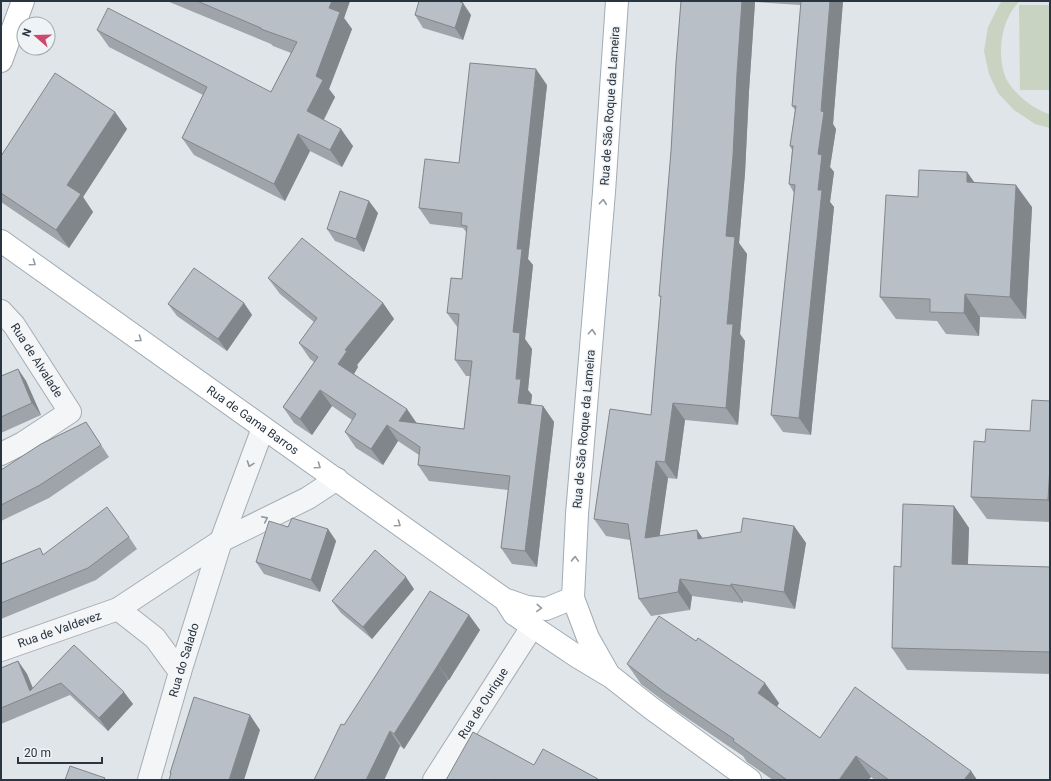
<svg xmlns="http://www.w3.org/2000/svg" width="1051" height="781" viewBox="0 0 1051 781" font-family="Roboto,sans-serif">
<rect width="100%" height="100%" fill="#e0e5e9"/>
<g fill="#c8d3c2">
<path d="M 1002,1 L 1020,1 C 1002,17 997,50 1004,73 C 1008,89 1033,110 1050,114 L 1050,128 L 1035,124 L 1014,110 L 998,93 L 989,74 L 984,51 L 988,27 L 999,5 Z"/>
<polygon points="1019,5 1050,5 1050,90 1020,90"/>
</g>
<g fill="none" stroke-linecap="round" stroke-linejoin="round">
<g stroke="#a5adb3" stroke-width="24">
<g id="minor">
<path id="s1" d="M 1,311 L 14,325 L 70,412 L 23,443 L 1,454"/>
<polyline points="263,428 221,541 308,498 337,479"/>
<polyline points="118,609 155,638 180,672"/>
<path id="s2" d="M 1,650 L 118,609 L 221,541"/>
<path id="s3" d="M 149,780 L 180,672 L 221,541"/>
<path id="s4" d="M 434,780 L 532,627"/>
</g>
</g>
<g stroke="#a0abb4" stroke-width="24">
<g id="major">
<polyline points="617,1 604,192 577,514 573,598 588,638 609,675 651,708 750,780"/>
<polyline points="1,61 23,1"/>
<path id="s5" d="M 1,241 L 504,599 L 527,607 L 546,609 L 573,598"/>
<polyline points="507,603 514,614 578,657 608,675"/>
</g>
</g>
<use href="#minor" stroke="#f3f5f7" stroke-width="22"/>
<use href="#major" stroke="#fff" stroke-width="22"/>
</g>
<g fill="#9ea4aa">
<polygon points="167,1 350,1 344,18 352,29 329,89 335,97 324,120 353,146 342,167 310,151 285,201 194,155 182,138 203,95 109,47 97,30 271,92 291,53 273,46 271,44"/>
<polygon points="681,1 843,1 833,124 836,129 830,167 834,172 830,202 834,207 811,435 783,432 771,415 794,193 789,184 792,150 790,146 795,110 792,106 801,5 755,2 749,91 745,173 739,243 747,254 740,334 745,341 738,425 685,420 677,479 668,478 659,536 697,530 702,538 794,526 806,543 795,609 743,601 743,603 692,596 690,610 651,616 639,599 630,540 606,536 594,519 651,415 661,298 659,296 671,151"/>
<polygon points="415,15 471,15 463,40 423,28"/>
<polygon points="547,85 528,259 533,265 525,339 532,349 528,390 532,395 531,405 543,406 554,422 537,567 512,564 501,548 508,490 429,481 418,465 419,455 398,441 383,465 356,448 345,432 352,420 332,406 312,435 294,423 283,407 314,362 310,359 299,343 314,322 280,294 268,278 383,303 394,319 357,365 358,367 354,374 417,423 464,429 470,376 466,376 455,360 458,328 447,313 462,279 467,233 463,228 430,224 419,208 459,163"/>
<polygon points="115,112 127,129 83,197 93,212 69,248 1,202 1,156"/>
<polygon points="967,172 975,183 1032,207 1026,319 980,317 979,336 946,334 937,321 896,319 880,297 918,197"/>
<polygon points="378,213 364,252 335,241 327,229"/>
<polygon points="244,303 252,315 227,351 177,316 168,304"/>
<polygon points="18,369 26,381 41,415 1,433 1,376"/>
<polygon points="1050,401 1050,522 987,519 971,497 1030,431"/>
<polygon points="86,422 109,457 49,498 1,521 1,470"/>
<polygon points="954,506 969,528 968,565 1050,567 1050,674 907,670 892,648 901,567"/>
<polygon points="288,527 328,529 336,541 320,592 264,574 256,562"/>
<polygon points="129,537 137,549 96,580 1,619 1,564"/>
<polygon points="414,589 372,639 341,613 332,601"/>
<polygon points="469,615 480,630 449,680 448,680 404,749 400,746 384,780 314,780 344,725"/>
<polygon points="74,645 133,704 108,731 70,695 1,724 1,668 18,661 27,674 33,688"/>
<polygon points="627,664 779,703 777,707 820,738 971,771 977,780 875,780 871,777 868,780 773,780 747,762 743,756 678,712 641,684"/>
</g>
<g fill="#81868b">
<polygon points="332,1 350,1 344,18 352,29 329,89 335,97 319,128 307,111 316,76 329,8"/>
<polygon points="742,1 755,2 749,91 745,173 739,243 747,254 740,334 745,341 738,425 726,408 727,324 726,236"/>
<polygon points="830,1 843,1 833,124 836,129 830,167 834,172 830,202 834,207 811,435 799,418 818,190 818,154"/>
<polygon points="463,3 471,15 463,40 455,28"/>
<polygon points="536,69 547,85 528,259 533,265 525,339 532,349 528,390 532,395 529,419 518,403 513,332 517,249"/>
<polygon points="115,112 127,129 83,197 93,212 69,248 56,230 67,185"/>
<polygon points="341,129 353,146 342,167 330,150"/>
<polygon points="298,134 310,151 285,201 274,184"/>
<polygon points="967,172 982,194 967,182"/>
<polygon points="1016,185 1032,207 1026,319 1010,297"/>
<polygon points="369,201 378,213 364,252 356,239"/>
<polygon points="965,294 980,317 979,336 964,313"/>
<polygon points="244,303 252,315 227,351 218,339"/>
<polygon points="383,303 394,319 357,365 358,367 350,380 338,364 345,350"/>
<polygon points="18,369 26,381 41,415 32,403"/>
<polygon points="320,390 332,406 312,435 300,419"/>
<polygon points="673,403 685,420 677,479 665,462"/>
<polygon points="543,406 554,422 537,567 525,551"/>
<polygon points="407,409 418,425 399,421"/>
<polygon points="387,425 398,441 383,465 371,449"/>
<polygon points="656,461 668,478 657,555 645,538"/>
<polygon points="1050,466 1050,503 1048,500"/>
<polygon points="954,506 969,528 967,586 952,564"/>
<polygon points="794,526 806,543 795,609 784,592"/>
<polygon points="328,529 336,541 320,592 311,580"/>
<polygon points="697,530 709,547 698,539"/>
<polygon points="406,577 414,589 372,639 363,627"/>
<polygon points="680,579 692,596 690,610 678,592"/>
<polygon points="731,584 743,601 743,603 731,586"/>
<polygon points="469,615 480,630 449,680 438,665"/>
<polygon points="18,661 27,674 35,694 30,691"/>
<polygon points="438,665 448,680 404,749 394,734"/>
<polygon points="765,683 779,703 772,714 758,693"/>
<polygon points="124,692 133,704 108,731 99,718"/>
<polygon points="250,715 260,730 244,780 229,780"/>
<polygon points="390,731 400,746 384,780 366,780"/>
<polygon points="856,756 871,777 868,780 839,780"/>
<polygon points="971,771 977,780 964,780"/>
</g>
<g fill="#b8bfc6" stroke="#81868b">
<polygon points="197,1 332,1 329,8 340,12 316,76 323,80 307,111 341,129 330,150 298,134 274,184 182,138 207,87 97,30 108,8 271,92 297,42 261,29 261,28"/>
<polygon points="419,1 458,1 463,3 455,28 415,15"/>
<polygon points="681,1 742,1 737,73 733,156 726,236 735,237 727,324 733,324 726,408 673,403 665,462 656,461 645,538 697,530 698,539 741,532 743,518 794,526 784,592 731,584 731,586 680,579 678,592 639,599 628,524 594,519 610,409 651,415 661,296 659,296 671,151 676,63"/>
<polygon points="801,1 830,1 821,111 824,112 818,154 822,155 818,190 822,190 799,418 771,415 795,185 789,184 793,146 790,146 796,106 792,106"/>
<polygon points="470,63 536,69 517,249 522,249 513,332 520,333 516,379 521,379 518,403 543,406 525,551 501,548 510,476 418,465 420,447 387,425 371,449 345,432 356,414 320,390 300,419 283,407 318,357 299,343 317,318 268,278 302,238 383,303 345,350 347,351 338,364 407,409 399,421 464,429 472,361 455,360 459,314 447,313 451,278 462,279 467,226 461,225 462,213 419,208 425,159 459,163"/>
<polygon points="55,73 115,112 67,185 81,194 56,230 1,193 1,156"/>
<polygon points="919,170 967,172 967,182 1016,185 1010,297 965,294 964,313 930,312 930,299 880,297 886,195 918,197"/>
<polygon points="340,191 369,201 356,239 327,229"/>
<polygon points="194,268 244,303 218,339 168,304"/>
<polygon points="18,369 32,403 1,417 1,376"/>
<polygon points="1032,400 1050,401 1050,466 1048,500 971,497 974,441 985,442 986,429 1030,431"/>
<polygon points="86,422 101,445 40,485 1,505 1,470 41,444"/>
<polygon points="903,504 954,506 952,564 1050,567 1050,652 892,648 894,566 901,567"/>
<polygon points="107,507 129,537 88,568 1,603 1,564 40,548 43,555"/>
<polygon points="292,518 328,529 311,580 256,562 269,521 288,527"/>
<polygon points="375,550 406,577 363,627 332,601"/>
<polygon points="430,591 469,615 438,665 394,734 390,731 366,780 314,780 341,724 344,725"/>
<polygon points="659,616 696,641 698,638 765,683 758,693 820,738 855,687 971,771 964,780 889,780 856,756 839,780 787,780 733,741 734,739 664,692 627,664"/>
<polygon points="74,645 124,692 99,718 61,683 1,708 1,668 18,661 30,691"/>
<polygon points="194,697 250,715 229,780 169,780 171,773 170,773"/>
<polygon points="473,732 534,765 543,749 598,779 598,780 496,780 494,779 494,780 446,780"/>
<polygon points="70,766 105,778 104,780 65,780"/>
</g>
<defs><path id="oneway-chevron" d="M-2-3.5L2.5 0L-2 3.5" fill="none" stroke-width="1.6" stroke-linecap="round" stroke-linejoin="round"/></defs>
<g stroke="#949aa0">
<use href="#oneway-chevron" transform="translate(603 202) rotate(-85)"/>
<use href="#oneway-chevron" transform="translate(33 263) rotate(35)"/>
<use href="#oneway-chevron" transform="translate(592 332) rotate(-85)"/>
<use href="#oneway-chevron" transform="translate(139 339) rotate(35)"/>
<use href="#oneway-chevron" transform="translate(318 466) rotate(35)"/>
<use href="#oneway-chevron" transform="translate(398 524) rotate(35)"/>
<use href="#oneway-chevron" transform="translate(575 559) rotate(-88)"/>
<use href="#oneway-chevron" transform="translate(539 608) rotate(3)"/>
</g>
<g stroke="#8e959c">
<use href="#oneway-chevron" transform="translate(250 464) rotate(110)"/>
<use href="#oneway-chevron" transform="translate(265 519) rotate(-26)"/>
</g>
<g text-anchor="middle" stroke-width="3" stroke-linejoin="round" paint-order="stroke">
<g font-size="12" fill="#293540" stroke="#f0f3f6">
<text transform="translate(610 106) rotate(-86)" y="4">Rua de São Roque da Lameira</text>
<text dy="4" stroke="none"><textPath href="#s1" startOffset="61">Rua de Alvalade</textPath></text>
<text dy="4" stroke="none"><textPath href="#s5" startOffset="309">Rua de Gama Barros</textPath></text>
<text transform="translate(584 429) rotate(-85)" y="4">Rua de São Roque da Lameira</text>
<text dy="4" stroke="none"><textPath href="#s2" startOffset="62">Rua de Valdevez</textPath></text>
<text dy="4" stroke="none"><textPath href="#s3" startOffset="125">Rua do Salado</textPath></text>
<text dy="4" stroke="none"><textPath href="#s4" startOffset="91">Rua de Ourique</textPath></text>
</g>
</g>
<rect width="1051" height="781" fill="none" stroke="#293540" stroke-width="4"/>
<g transform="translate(36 36) rotate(290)"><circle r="19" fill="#f0f3f6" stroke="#a0a7ad"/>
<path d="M0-3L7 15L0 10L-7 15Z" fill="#cc486e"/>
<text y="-6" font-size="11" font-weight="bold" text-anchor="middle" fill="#293540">N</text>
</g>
<path d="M18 757v6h84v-6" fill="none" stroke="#293540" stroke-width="2"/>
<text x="24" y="757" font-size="12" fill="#293540" stroke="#f0f3f6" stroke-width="3" paint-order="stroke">20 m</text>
</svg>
